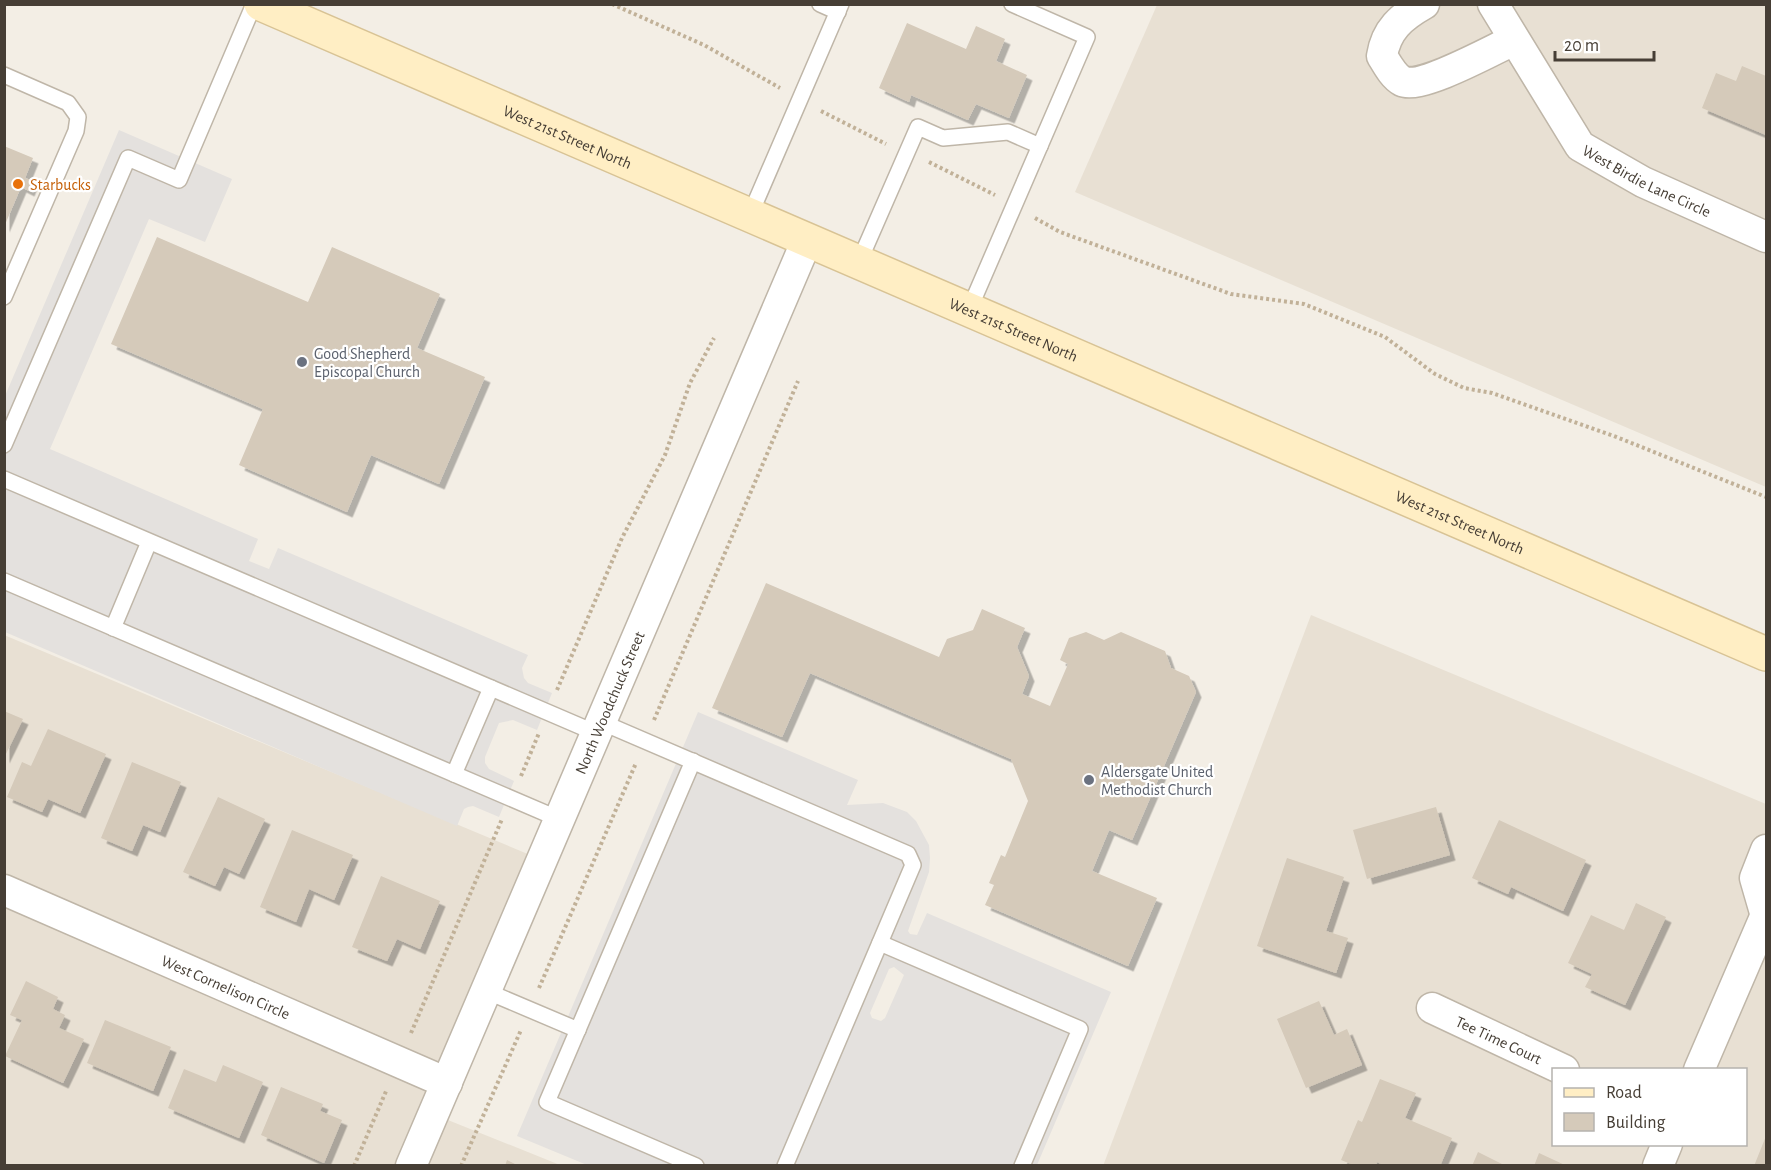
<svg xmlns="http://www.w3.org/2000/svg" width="1771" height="1170" viewBox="0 0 1771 1170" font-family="'Alegreya Sans',sans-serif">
<defs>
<filter id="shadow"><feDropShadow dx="5.5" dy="5.5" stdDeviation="0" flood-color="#0004"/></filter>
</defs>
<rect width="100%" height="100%" fill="#f3eee5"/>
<g fill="#e8e0d3" fill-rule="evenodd">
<polygon points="1157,5 1766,5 1766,487 1075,192"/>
<path d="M 1311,615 L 1766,804 L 1766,1165 L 1103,1166 ZM 1554,1070 L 1746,1070 L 1746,1144 L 1554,1144 Z"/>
<polygon points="4,635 542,860 433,1114 560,1165 5,1165"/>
</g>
<g fill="#e4e1de" fill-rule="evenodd">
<polygon points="119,130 232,179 205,242 149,219 50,449 258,539 249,561 269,569 278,548 528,655 522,668 524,678 528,683 552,693 537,730 513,720 499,723 485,757 485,763 489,769 514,781 499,817 473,806 468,807 464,809 457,826 5,632 5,396"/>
<path d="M 698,712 L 858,780 L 847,805 L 883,803 L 907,812 L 916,821 L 929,845 L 930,858 L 929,872 L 908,931 L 910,934 L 917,935 L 927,913 L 1111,992 L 1037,1165 L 587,1165 L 517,1136 ZM 894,967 L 904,975 L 885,1018 L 881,1021 L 872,1018 L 870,1013 L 889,969 Z"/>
</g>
<g fill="#d5caba" filter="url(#shadow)">
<polygon points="907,23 966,49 976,26 1005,39 996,61 1027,75 1009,118 976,104 968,120 911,95 909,102 879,88"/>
<polygon points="1742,66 1766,76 1766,135 1702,108 1716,73 1736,81"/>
<polygon points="4,146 33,158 25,178 33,181 29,191 21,187 4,227"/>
<polygon points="157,237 308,302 332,247 440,294 417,348 485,377 439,484 371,455 347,512 239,465 263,409 111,344"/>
<polygon points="766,583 939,657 947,639 973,630 982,609 1025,628 1017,647 1029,676 1022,694 1050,706 1068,664 1060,660 1069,638 1086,632 1104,640 1121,632 1165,651 1171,668 1189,676 1196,692 1132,840 1109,830 1092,871 1157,898 1128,966 985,905 994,885 989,883 1001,855 1005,857 1028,801 1011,759 810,673 782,737 712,708"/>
<polygon points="4,711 23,719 4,758"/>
<polygon points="48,729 106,754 80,813 48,799 42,812 7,797 22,762 31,766"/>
<polygon points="132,762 181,782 160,832 143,825 132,851 101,838"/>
<polygon points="218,797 265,819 239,874 224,867 215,886 183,872"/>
<polygon points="1436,807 1450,855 1367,879 1353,830"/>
<polygon points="1499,820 1586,860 1563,911 1511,887 1508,894 1472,878"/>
<polygon points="292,830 353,855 334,900 309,889 296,922 260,907"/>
<polygon points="1287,858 1344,877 1326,931 1348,938 1336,973 1257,946"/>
<polygon points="381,876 440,901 420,949 397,939 387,961 352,947"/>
<polygon points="1636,903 1666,917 1625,1005 1585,987 1592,974 1568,963 1591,915 1624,930"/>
<polygon points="26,981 58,997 53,1009 65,1015 59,1028 84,1039 63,1083 5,1056 22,1020 10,1015"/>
<polygon points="1319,1001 1334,1035 1347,1029 1362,1065 1306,1088 1277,1019"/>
<polygon points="105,1020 171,1047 153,1091 87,1063"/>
<polygon points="223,1065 263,1082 239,1138 168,1108 184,1069 216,1082"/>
<polygon points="1380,1079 1416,1093 1405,1118 1452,1138 1440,1166 1385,1166 1377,1162 1376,1166 1356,1166 1341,1160 1358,1120 1362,1122"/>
<polygon points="281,1087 323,1104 320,1111 342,1120 324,1163 261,1135"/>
<polygon points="1766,1136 1766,1166 1754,1166"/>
<polygon points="1478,1152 1506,1166 1472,1166"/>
<polygon points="1539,1153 1567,1166 1534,1166"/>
<polygon points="507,1160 519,1166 505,1166"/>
</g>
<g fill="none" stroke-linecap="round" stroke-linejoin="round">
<g stroke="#bfb6a8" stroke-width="18">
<g id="lane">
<polyline points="820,4 838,12"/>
<polyline points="4,75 68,103 78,117 76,131 4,297"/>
<polyline points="750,215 841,4"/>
<polyline points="859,262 918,127 943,138 1008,132 1040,146"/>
<polyline points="969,310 1087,37 1012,4"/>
<polyline points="4,445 128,158 179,180 254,4"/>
<polyline points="4,479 596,733"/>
<polyline points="4,581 559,819"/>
<polyline points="113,628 149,542"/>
<polyline points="601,722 908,854 913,865 785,1166"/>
<polyline points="693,761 547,1102 696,1166"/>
<polyline points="454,774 491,688"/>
<polyline points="880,943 1080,1029 1022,1166"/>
<polyline points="486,991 578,1030"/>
</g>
</g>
<g stroke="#bfb6a8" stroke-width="33">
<g id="street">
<path d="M 1424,4 C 1401,17 1386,30 1382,56 C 1387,64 1393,76 1402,81 C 1421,90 1494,49 1514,40"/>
<path id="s1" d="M 1493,4 L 1580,146 L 1643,182 L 1766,237"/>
<polyline points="1766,850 1755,878 1766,916"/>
<path id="s2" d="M 4,890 L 447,1083"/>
<path id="s3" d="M 1432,1008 L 1564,1070"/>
<polyline points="1699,1070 1765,917"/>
<path id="s4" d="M 411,1166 L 807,240"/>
<polyline points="1658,1166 1667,1144"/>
</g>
</g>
<g stroke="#d8c395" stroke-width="36">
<g id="secondary">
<path id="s5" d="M 261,4 L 1766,654"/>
</g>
</g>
<g stroke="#c1b198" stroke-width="4" stroke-dasharray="3 3" stroke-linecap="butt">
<polyline points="612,4 704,45 780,88"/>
<polyline points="821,111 886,144"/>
<polyline points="929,162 995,195"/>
<polyline points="1035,218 1060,232 1231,294 1304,304 1385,337 1435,374 1464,388 1492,393 1614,436 1766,497"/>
<polyline points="557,690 622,538 665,455 690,383 714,338"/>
<polyline points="654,720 798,381"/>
<polyline points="521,776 539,733"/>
<polyline points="539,988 636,763"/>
<polyline points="411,1033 502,819"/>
<polyline points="354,1166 387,1089"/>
<polyline points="461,1166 521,1030"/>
</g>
<use href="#lane" stroke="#fff" stroke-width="15"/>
<use href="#street" stroke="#fff" stroke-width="30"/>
<use href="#secondary" stroke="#ffeec4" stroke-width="33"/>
</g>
<circle fill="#e8710a" stroke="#fff" stroke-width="2" cx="18" cy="184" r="6"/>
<g fill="#6b7280" stroke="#fff" stroke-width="2">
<circle cx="302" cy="362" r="6"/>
<circle cx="1089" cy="780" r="6"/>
</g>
<g text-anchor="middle" stroke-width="4.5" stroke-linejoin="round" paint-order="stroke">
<g font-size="16" fill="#463e35" stroke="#fff">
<text dy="6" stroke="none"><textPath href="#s5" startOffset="334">West 21st Street North</textPath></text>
<text dy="6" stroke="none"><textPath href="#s1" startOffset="242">West Birdie Lane Circle</textPath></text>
<text dy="6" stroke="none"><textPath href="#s5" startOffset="820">West 21st Street North</textPath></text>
<text dy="6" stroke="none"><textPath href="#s5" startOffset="1306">West 21st Street North</textPath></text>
<text dy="6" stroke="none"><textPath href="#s4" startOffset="504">North Woodchuck Street</textPath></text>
<text dy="6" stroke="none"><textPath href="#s2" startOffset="242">West Cornelison Circle</textPath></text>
<text dy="6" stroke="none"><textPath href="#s3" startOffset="74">Tee Time Court</textPath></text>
</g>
<g font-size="16" fill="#c56008" stroke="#fff" text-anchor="start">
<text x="30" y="190">Starbucks</text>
</g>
<g font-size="16" fill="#5b616d" stroke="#fff" text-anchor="start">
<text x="314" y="359">Good Shepherd<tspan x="314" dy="18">Episcopal Church</tspan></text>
<text x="1101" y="777">Aldersgate United<tspan x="1101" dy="18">Methodist Church</tspan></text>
</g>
</g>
<rect width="1771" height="1170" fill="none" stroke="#463e35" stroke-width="12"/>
<rect x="1552" y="1068" width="195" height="78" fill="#ffffff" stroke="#b5b2ae" stroke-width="1.5"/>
<rect x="1564" y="1088" width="30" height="9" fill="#ffeec4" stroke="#b5b2ae" stroke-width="1.5"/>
<text x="1606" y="1098" font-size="18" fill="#463e35">Road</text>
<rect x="1564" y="1113" width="30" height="18" fill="#d5caba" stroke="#b5b2ae" stroke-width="1.5"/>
<text x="1606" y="1128" font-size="18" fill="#463e35">Building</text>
<path d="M1555 51v9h99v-9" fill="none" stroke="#463e35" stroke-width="3"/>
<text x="1564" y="51" font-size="18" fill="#463e35" stroke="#ffffff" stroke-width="4.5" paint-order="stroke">20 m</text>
</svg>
